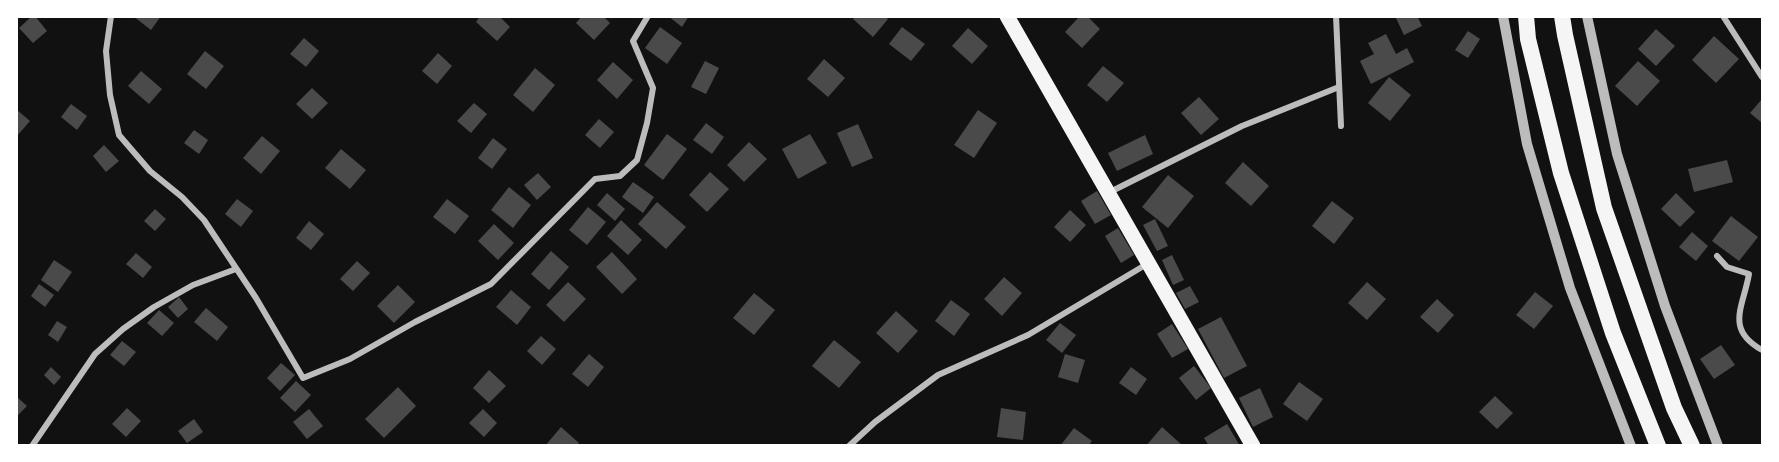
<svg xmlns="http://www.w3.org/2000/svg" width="1779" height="462" viewBox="0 0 1779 462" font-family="'Exo 2',sans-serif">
<rect width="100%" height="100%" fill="#111"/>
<g fill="#4a4a4a">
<polygon points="32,16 35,16 47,31 33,43 19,28"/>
<polygon points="133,16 161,16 151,30"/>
<polygon points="480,16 499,16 510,27 497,41 476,22"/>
<polygon points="582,16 603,16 610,23 594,40 576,23"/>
<polygon points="668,16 689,16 682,27"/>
<polygon points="855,16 885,16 888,19 873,37 853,19"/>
<polygon points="1080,16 1087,16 1100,29 1082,48 1065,32"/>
<polygon points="1395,16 1417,16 1422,26 1404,35"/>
<polygon points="660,27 682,43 667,64 645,48"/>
<polygon points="902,27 925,44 911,61 889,44"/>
<polygon points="968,28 988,46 972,64 952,46"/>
<polygon points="1656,29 1675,46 1656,66 1638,49"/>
<polygon points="1468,31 1480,39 1468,58 1455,50"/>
<polygon points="1386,34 1396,54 1407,48 1414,62 1371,84 1360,61 1374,54 1368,43"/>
<polygon points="1714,36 1739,59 1716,83 1692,60"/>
<polygon points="304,38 319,51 306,67 290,54"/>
<polygon points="205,51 224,66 206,89 187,74"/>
<polygon points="438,53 452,66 437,84 422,71"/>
<polygon points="824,59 845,78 828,97 807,79"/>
<polygon points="705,61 719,68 706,94 691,87"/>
<polygon points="1638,61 1660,81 1637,106 1615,86"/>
<polygon points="613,62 633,80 617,99 597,80"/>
<polygon points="1103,66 1124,83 1107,102 1087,85"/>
<polygon points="535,68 555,85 533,112 513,95"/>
<polygon points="141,71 162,89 149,104 128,86"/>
<polygon points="1389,77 1411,95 1390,121 1368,103"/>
<polygon points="312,88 328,103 312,119 296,104"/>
<polygon points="1199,97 1219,119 1201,135 1181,113"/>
<polygon points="1762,99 1762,123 1750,113"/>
<polygon points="474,103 487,114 471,133 457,121"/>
<polygon points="71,104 87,116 77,130 61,117"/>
<polygon points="16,109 30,121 16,137"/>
<polygon points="978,110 997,123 974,158 954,145"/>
<polygon points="599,119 614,132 600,148 585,135"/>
<polygon points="706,123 724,137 712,154 693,140"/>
<polygon points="858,124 873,158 852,167 837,133"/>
<polygon points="194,130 208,140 199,154 184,143"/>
<polygon points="667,134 687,149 663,180 644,165"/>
<polygon points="810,134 827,163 798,179 782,149"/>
<polygon points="1145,135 1153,154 1117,171 1108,153"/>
<polygon points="262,136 280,151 261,174 243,158"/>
<polygon points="493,138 507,149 492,169 478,158"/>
<polygon points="749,142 767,159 744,182 727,165"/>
<polygon points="104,145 119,161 106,172 93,156"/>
<polygon points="341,149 366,170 350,189 325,168"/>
<polygon points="1727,160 1733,182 1694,192 1688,169"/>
<polygon points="1243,162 1269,186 1251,206 1225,183"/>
<polygon points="710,172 729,189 707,212 689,195"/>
<polygon points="538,173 551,187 537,200 524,185"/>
<polygon points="1168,175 1194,196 1168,228 1142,207"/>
<polygon points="633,182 654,197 643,213 622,197"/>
<polygon points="509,187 531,205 513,228 491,210"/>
<polygon points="1097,191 1111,215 1095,224 1081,201"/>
<polygon points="607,193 625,209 615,221 597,205"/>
<polygon points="1676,193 1695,212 1680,227 1661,209"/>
<polygon points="237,199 253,211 241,227 225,214"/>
<polygon points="447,199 469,216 455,234 433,217"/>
<polygon points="1332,201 1354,218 1334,244 1312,226"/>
<polygon points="657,202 686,227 666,249 638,224"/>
<polygon points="588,207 606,222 587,245 569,230"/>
<polygon points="155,209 166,219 155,231 144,221"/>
<polygon points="1070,210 1086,225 1070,242 1054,227"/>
<polygon points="1731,216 1758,237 1739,261 1712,241"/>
<polygon points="1155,219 1168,246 1157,251 1143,225"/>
<polygon points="621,220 642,240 628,255 607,236"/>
<polygon points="309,221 324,234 311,250 296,238"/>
<polygon points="494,224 514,243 498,260 478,241"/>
<polygon points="1118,228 1134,255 1121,263 1105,236"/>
<polygon points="1692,232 1708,246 1696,261 1679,247"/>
<polygon points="551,251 569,267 549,290 531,274"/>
<polygon points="612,252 637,279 622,294 596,267"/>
<polygon points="136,253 152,267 143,278 126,264"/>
<polygon points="1172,255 1184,280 1173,285 1162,260"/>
<polygon points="54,260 72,272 58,292 41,280"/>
<polygon points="357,261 370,273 353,291 340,279"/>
<polygon points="1004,277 1022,293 1002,316 984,299"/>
<polygon points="568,282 586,299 564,322 546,305"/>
<polygon points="1367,282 1386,299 1367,320 1348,303"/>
<polygon points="39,284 54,295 45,307 31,296"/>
<polygon points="398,285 415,302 394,323 377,306"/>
<polygon points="1190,286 1199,302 1185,309 1176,293"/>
<polygon points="511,290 531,307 517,325 496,307"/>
<polygon points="1535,292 1553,306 1534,329 1516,315"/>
<polygon points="754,293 775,310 754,335 733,318"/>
<polygon points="179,297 188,309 178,318 168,307"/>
<polygon points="1437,299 1454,315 1438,333 1420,317"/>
<polygon points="951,300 970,314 954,336 935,321"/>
<polygon points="206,308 228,327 217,341 194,322"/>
<polygon points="159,310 174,323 162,336 147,323"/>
<polygon points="896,311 918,331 898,353 876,333"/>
<polygon points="1221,317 1247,366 1224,378 1198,329"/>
<polygon points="57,321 67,327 58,342 48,335"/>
<polygon points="1060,323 1076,335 1062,353 1046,340"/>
<polygon points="1172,324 1188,349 1172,358 1157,334"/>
<polygon points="541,336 556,349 542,365 527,351"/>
<polygon points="834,340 861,362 839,388 812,366"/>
<polygon points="122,341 136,352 124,366 110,355"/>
<polygon points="1721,345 1735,365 1714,379 1700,359"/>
<polygon points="589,354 604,367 588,387 572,374"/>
<polygon points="1065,354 1085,360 1078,383 1058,377"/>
<polygon points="281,363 295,375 280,391 267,378"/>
<polygon points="1194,366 1211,388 1196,400 1179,378"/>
<polygon points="51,367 61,377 54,385 44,375"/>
<polygon points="1131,367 1147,379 1136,395 1119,383"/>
<polygon points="489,370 506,386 489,403 473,388"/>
<polygon points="296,381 311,395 295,412 280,398"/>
<polygon points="1299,382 1323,399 1307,421 1283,404"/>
<polygon points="398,387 416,406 384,438 365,419"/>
<polygon points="1260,388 1273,417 1253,427 1239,398"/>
<polygon points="16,396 27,406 16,417"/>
<polygon points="1495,396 1513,413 1497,429 1479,412"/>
<polygon points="127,408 141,421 126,437 112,424"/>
<polygon points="1001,408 1026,412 1023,440 997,437"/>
<polygon points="309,409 323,426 307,439 293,422"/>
<polygon points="483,409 497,423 484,437 469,423"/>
<polygon points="194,419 203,432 187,443 178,431"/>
<polygon points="1227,424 1240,446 1209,446 1204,438"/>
<polygon points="561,427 579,443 576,446 545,446"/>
<polygon points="1162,427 1183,446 1146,446"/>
<polygon points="1074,428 1092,441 1088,446 1060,446"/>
</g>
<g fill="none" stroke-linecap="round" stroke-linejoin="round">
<g stroke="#bcbcbc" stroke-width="6">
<polyline points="111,16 106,51 110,95 119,135 150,171 182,197 204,220 256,298 303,378 350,359 415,322 491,284 595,179 620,176 637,160 647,123 653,88 633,41 648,16"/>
<polyline points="1336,16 1341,126"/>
<polyline points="1723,16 1762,77"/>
<polyline points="1108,193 1242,126 1339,87"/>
<path d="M 1717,256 L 1727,267 L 1749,274 C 1743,308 1725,329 1762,350"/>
<polyline points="32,446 95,354 123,329 154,307 193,285 236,269"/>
<polyline points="849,446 875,422 938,375 1028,335 1147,264"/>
</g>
<g stroke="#bcbcbc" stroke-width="10">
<polyline points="1503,16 1527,144 1570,288 1631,446"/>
<polyline points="1587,16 1617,154 1665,306 1718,446"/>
</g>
<polyline stroke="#f5f5f5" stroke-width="15" points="1007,16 1253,446"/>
<g stroke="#f5f5f5" stroke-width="16">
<polyline points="1526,16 1528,39 1561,173 1613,333 1658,446"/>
<polyline points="1562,16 1565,35 1604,208 1674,408 1692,446"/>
</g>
</g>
<rect width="1779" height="462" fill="none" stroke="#ffffff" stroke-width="36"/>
</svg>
